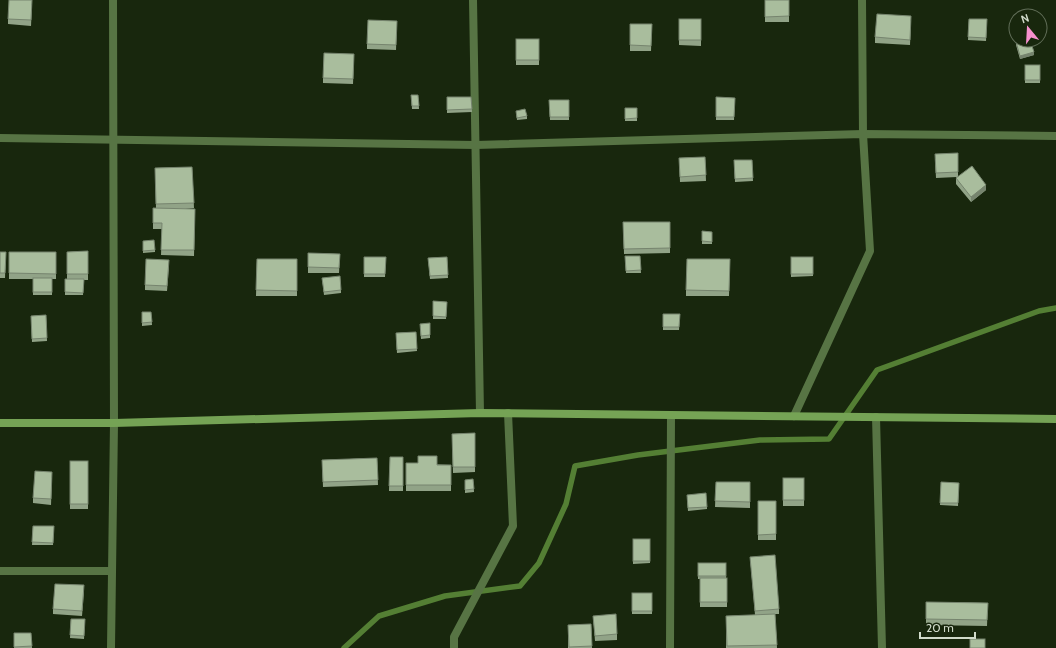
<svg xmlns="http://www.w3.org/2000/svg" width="1056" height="648" viewBox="0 0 1056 648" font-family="Cabin,sans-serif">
<rect width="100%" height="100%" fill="#18270d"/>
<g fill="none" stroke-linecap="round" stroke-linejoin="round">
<polyline stroke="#547f34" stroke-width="5.5" points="344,648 379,616 445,596 520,586 539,563 566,504 575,466 638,455 760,440 829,439 877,370 1039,311 1056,308"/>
<g stroke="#577444" stroke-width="8">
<polyline points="473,0 480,413"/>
<polyline points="0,138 476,145 863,134 1056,136"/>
<polyline points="794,416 870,251 863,134 862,0"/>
<polyline points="876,417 882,648"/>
<polyline points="0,571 112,571"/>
<polyline points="111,648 114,423 113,0"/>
<polyline points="454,648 454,637 513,526 508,413"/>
<polyline points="670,648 671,415"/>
</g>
<polyline stroke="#75a355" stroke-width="8" points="0,423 114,423 480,413 1056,419"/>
</g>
<g fill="#91a387">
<rect x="765" y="0" width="24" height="22"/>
<polygon points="32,5 31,26 8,24 8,19"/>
<polygon points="679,19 701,19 701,46 679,45"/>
<polygon points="969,19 987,19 986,41 968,40"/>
<polygon points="397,21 396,50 367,49 367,44"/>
<polygon points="911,21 910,45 875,43 875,37"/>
<polygon points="630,24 652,24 651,51 630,51"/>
<rect x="516" y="39" width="23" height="26"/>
<polygon points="1016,42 1034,55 1020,59 1016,45"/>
<polygon points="354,54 353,84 323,83 323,78"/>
<rect x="1025" y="65" width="15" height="18"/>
<polygon points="411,95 418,95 419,109 412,109"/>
<polygon points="447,97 471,97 472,112 447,113"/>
<polygon points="716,97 735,98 734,120 716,120"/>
<polygon points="549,100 569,100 569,120 550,120"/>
<rect x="625" y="108" width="12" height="13"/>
<polygon points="516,111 527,116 527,119 517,120"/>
<polygon points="958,153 958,177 986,190 971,202 956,184 956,178 957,177 936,178 935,159"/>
<polygon points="705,157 706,181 680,182 679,158"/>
<polygon points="734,160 752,160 753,181 735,182"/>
<polygon points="192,167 194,208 185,209 195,209 194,256 161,255 162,229 153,229 153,208 156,208 155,168"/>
<polygon points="623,222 670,222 670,253 624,254"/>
<polygon points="702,231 712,232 712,244 702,244"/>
<polygon points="143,241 155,250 155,252 143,253"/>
<polygon points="88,251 88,280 84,280 83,295 65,295 65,279 67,279 67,252"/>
<polygon points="0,252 6,252 5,278 0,278"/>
<polygon points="9,252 56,252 56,279 52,279 52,295 33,295 33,279 9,279"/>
<polygon points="308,253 340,254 339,273 308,273"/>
<polygon points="625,256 640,256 641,273 626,273"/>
<polygon points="364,257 386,257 385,277 364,277"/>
<polygon points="447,257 448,278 430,279 428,258"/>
<polygon points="791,257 813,257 813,276 791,277"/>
<polygon points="257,259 297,259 297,296 256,296"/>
<polygon points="730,259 729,296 686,296 686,290"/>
<polygon points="169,266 167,291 145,290 145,285"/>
<polygon points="322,278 341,290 341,293 324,295"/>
<polygon points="433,301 447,302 446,319 433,319"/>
<polygon points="142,312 151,312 152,325 142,326"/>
<polygon points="663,314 680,314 679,330 663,330"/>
<polygon points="46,315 47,341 32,342 31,316"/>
<polygon points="420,327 430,335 430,338 421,339"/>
<polygon points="416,332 417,351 397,353 396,333"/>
<polygon points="475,433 475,472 453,473 452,434"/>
<polygon points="390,457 403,457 403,491 389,491"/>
<polygon points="377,458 378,485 323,487 322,460"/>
<rect x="70" y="461" width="18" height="48"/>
<polygon points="406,463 451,465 451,491 406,491"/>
<polygon points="52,477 51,505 33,503 33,498"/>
<rect x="783" y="478" width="21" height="28"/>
<polygon points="473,479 474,492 465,493 465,480"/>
<polygon points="716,482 750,482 750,508 715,507"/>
<polygon points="941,482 959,483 958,506 940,505"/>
<polygon points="687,498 707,507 707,509 688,511"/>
<rect x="758" y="501" width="18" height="39"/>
<polygon points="33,526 54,526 53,545 32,545"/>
<polygon points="633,539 650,539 650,563 633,564"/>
<polygon points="750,557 779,609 779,614 775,614 777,648 726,648 726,616 755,615"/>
<polygon points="698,563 726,563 726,578 727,578 727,607 700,607 700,579 698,579"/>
<polygon points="84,591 82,616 53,614 53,609"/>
<rect x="632" y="593" width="20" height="21"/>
<polygon points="926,602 988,603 987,626 926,625"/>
<polygon points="593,616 617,634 617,640 595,641"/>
<polygon points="71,619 85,619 84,639 70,638"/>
<polygon points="591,624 592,648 568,648 568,625"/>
<polygon points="14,633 31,633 32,648 14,648"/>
</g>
<g fill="#76846e">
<polygon points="1034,52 1034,55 1020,59 1020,56"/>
<polygon points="986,185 986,190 971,202 971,197"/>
</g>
<g fill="#a9bd9d" stroke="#76846e">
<polygon points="9,0 32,0 31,20 8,19"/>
<polygon points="765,0 789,0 789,16 765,17"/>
<polygon points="877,14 911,16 910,40 875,37"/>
<rect x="679" y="19" width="22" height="21"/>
<polygon points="969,19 987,19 986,38 968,37"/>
<polygon points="368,20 397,21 396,45 367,44"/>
<polygon points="630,24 652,24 651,46 630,45"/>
<rect x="516" y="39" width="23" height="21"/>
<polygon points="1025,40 1030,40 1034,52 1020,56 1016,42"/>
<polygon points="324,53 354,54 353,79 323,78"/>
<rect x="1025" y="65" width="15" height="15"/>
<polygon points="411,95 418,95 419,106 412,106"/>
<polygon points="447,97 471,97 472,109 447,110"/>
<polygon points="716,97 735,98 734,117 716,117"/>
<polygon points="549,100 569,100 569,117 550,117"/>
<polygon points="625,108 637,108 637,118 625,119"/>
<polygon points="525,109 527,116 517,118 516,111"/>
<polygon points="958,153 958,172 936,173 935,154"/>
<polygon points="705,157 706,175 680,177 679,158"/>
<polygon points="734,160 752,160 753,178 735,179"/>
<polygon points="972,166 986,185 971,197 956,178"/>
<polygon points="192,167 194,203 156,204 155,168"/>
<polygon points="153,208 195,209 194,250 161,250 162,223 153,223"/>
<polygon points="623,222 670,222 670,248 624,249"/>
<polygon points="702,231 712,232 712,242 702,241"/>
<polygon points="154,240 155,250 143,251 143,241"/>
<polygon points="88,251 88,274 67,274 67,252"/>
<polygon points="0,252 6,252 5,273 0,273"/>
<polygon points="9,252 56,252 56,274 9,273"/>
<polygon points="308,253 340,254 339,268 308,267"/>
<polygon points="625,256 640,256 641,270 626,271"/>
<polygon points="364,257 386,257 385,274 364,274"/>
<polygon points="447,257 448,275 430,276 428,258"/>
<rect x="791" y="257" width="22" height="17"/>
<polygon points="146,259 169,260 167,286 145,285"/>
<polygon points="257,259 297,259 297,291 256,290"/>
<polygon points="687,259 730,259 729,291 686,290"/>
<polygon points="340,276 341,290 324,292 322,278"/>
<rect x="33" y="278" width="19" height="14"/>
<polygon points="65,279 84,279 83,293 65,292"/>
<polygon points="433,301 447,302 446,317 433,316"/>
<polygon points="142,312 151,312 152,322 142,323"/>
<polygon points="663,314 680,314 679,327 663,327"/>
<polygon points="46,315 47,338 32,339 31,316"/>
<polygon points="430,323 430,335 421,336 420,324"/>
<polygon points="416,332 417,349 397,350 396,333"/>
<polygon points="475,433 475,467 453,467 452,434"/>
<polygon points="418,456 437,456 437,465 451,465 451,485 406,485 406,463 418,463"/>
<polygon points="390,457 403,457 403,486 389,486"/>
<polygon points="377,458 378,480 323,482 322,460"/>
<rect x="70" y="461" width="18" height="43"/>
<polygon points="35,471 52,472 51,499 33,498"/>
<rect x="783" y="478" width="21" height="22"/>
<polygon points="473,479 474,489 465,490 465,480"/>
<polygon points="716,482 750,482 750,502 715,501"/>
<polygon points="941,482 959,483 958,503 940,503"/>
<polygon points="706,493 707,507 688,508 687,495"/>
<polygon points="758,501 776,501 776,534 758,535"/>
<polygon points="33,526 54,526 53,543 32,542"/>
<rect x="633" y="539" width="17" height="22"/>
<polygon points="775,555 779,609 755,611 750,557"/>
<rect x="698" y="563" width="28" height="13"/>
<rect x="700" y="578" width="27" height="24"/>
<polygon points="55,584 84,585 82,611 53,609"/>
<rect x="632" y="593" width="20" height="18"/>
<polygon points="926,602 988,603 987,620 926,619"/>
<polygon points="616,614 617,634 595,636 593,616"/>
<polygon points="775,614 777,645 727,646 726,616"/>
<polygon points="71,619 85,619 84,636 70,635"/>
<polygon points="591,624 592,646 569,647 568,625"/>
<polygon points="14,633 31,633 32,646 14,647"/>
<rect x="970" y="639" width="15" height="9"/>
</g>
<g transform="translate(1028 28) rotate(342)"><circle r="19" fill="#18270d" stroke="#626f59"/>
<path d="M0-3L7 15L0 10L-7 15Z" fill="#f790ce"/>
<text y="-6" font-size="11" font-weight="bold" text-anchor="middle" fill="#d0daca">N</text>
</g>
<path d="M920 632v6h55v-6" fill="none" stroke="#d0daca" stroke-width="2"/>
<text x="926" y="632" font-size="12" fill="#d0daca" stroke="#18270d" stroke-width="3" paint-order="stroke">20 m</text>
</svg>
